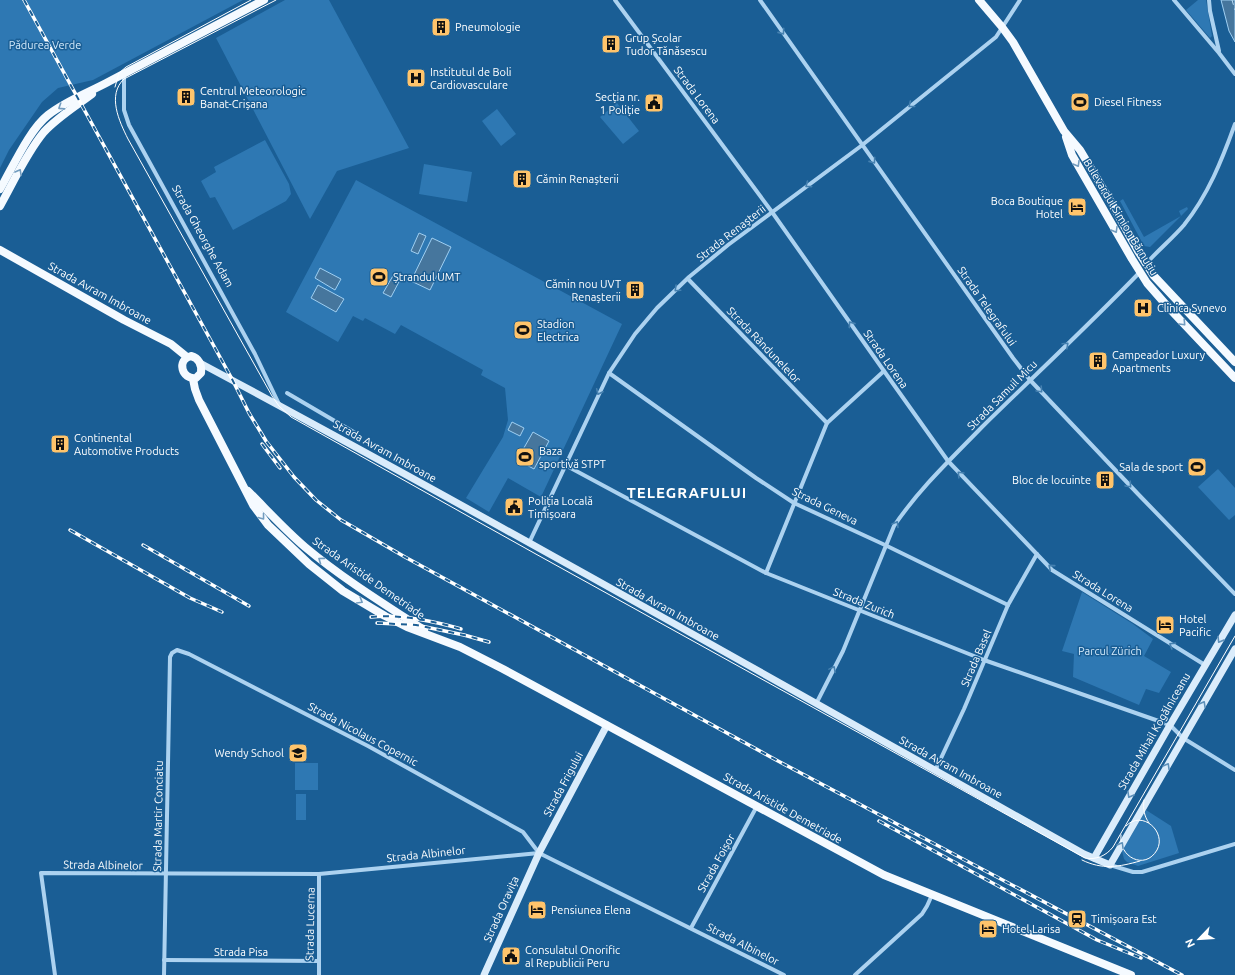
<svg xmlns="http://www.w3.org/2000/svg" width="1235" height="975" viewBox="0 0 1235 975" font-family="Ubuntu,sans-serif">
<rect width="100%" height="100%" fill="#1a5e95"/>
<g fill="#2e78b3">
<polygon points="0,0 243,0 93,80 58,88 42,102 9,150 0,168"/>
<polygon points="285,0 329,0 409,148 337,171 310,219 216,38"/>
<polygon points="1198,0 1206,0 1212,36 1210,38 1186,10"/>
<polygon points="617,103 639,131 623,144 600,117"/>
<polygon points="497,109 516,134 501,146 482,121"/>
<polygon points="265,140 289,184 291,194 286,201 233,230 215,197 210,198 201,181 216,172 214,167"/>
<polygon points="424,164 472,172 467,202 419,194"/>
<polygon points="356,180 622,324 541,497 508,478 489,512 466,498 503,437 508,420 505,388 481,375 483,370 401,325 395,334 365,318 363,321 353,316 338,342 286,312"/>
<polygon points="1123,199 1144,237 1181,216 1179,211 1187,207 1188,209 1150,247 1144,246 1120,201"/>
<polygon points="1218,469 1235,488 1235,515 1229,520 1198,487"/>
<polygon points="1082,592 1133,624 1153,639 1144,656 1171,672 1159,693 1146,689 1139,705 1073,677 1074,654 1062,651"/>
<rect x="295" y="763" width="23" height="27"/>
<rect x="296" y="794" width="10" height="26"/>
<polygon points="1146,810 1171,826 1179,853 1138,866 1127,862 1124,859 1122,851"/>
</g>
<g fill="#46769d" stroke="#9fcff2">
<polygon points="1221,0 1235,0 1235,42 1229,31"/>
<polygon points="419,233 426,236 418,254 411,251"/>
<polygon points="432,238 451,247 430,290 411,281"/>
<polygon points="320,268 341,279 335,290 315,278"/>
<polygon points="394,274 401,278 391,297 383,293"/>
<polygon points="318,285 344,299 336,312 311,298"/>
<polygon points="512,422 524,428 520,436 508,430"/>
<polygon points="533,432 549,441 534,469 517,460"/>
</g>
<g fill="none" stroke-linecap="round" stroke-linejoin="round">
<polyline stroke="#b8dcf7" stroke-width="1" stroke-dasharray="5 4" stroke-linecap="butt" points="1232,0 1235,10"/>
<g stroke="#acd2f0" stroke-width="4">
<polyline points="615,0 772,212 884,371 948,461 1052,570 1205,665"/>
<polyline points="760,0 1013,358 1030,380 1138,494 1235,594"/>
<polyline points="1174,0 1219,53 1235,74"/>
<polyline points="1209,0 1210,11 1219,51"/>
<polyline points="124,74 124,110 129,125 255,354 279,404"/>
<path d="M 1145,265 C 1157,251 1172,239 1184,225 C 1208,195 1222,160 1235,124"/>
<polyline points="688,279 827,423"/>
<polyline points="609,373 756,478 794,503 885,545 1008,605"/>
<polyline points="287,393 357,434"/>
<polyline points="565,465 766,573 984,660 1170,725 1183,738 1235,770"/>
<polyline points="529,543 609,373 635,334 657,308 689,277 728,245 861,146 996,37 1020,0"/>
<polyline points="766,573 827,423 884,371"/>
<path d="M 816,704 L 843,651 L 894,526 C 919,489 951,459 982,427 C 1035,375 1089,325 1140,272"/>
<polyline points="935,771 964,709 1008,605 1037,554"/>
<polyline points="1110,865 1133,872 1142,872 1235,844"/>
<polyline points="691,928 757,806"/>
<polyline points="164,960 319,961"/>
<polyline points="55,975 41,873 319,874 539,853 784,975"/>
<polyline points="164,975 170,657 172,653 177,650 189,654 368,746 523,832 539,853"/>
<polyline points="319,975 319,874"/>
<polyline points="855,975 922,914 927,906 932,895"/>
</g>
<g stroke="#daecfb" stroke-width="7">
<path d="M 200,363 C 497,522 790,689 1084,854 L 1110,865 L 1235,649"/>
<polyline points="1094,858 1170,725 1235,615"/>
<polyline points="484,975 539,853 607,725"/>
</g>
<g stroke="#f5faff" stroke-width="8">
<polyline points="979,0 1002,27 1013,42 1064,131 1080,150 1111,202 1138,251 1154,276 1235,362"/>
<polyline points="1066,137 1072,155 1132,259 1147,283 1168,307 1235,378"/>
<path d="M 0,189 C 13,167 29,130 48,115 C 67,100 90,92 110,81 C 161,54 213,27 264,0"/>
<path d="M 0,206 C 13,183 27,152 44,132 C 58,117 76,106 92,94"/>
<polyline points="0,250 124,320 171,344 187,357"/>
<path d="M 191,356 C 199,358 202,365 201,373 L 196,378 C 182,380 176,360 191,356 Z"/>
<polyline points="193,379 195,389 199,400 253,505 268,525 309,564 343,591 385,616 407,627 460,647 503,669 884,875 1131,975"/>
<path d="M 248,491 C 267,510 285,530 305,547 C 342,578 384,604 424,630"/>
</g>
<g stroke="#fff" stroke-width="1">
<path d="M 276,0 L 124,79 C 107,95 119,121 128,139 L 272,396 L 279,406 L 291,417 L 534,553 L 1085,858 C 1096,860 1106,856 1113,847 L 1235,636"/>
<polyline points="115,87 119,73 126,67 251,0"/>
<path d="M 1144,800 C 1143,809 1144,816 1149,823"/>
<path d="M 1121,835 C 1118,857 1145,871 1157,850 C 1167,832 1142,809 1126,826"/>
<path d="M 1082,860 C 1102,870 1119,867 1140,861"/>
</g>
<g stroke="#fff" stroke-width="3.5">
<g id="rail">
<polyline points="24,0 232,379 249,413 266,441 294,477 316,500 341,520 405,557 778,761 1182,975"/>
<polyline points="262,444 280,468"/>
<polyline points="70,530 190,598 222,612"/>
<polyline points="143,545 249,606"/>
<path d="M 371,617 C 400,614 433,621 461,629"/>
<polyline points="377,623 416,625 464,635 489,642"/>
<polyline points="879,821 1097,940 1141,958"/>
</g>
</g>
<use href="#rail" stroke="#1a5e95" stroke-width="2" stroke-dasharray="6" stroke-linecap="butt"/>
</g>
<defs><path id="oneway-chevron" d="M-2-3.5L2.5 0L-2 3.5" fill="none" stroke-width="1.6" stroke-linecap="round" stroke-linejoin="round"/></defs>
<g stroke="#4681b0">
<use href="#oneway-chevron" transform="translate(782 32) rotate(55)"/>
<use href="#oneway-chevron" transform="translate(911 105) rotate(141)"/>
<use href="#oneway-chevron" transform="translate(873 161) rotate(55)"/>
<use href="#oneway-chevron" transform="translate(808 185) rotate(143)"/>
<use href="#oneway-chevron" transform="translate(677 289) rotate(137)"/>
<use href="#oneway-chevron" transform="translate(851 324) rotate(-125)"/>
<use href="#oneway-chevron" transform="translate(1066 345) rotate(-43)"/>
<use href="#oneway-chevron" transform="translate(1040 390) rotate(47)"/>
<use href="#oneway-chevron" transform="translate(599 392) rotate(115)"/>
<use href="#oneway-chevron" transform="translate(960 474) rotate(-134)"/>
<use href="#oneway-chevron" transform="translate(1129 485) rotate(47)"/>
<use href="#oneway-chevron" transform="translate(896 524) rotate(-59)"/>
<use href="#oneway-chevron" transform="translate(1051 567) rotate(-139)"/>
<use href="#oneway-chevron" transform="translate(1172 645) rotate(-148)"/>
<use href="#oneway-chevron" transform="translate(833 669) rotate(-62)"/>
</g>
<g stroke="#729cbf">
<use href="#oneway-chevron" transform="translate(61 107) rotate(147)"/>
<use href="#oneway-chevron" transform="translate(1077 164) rotate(60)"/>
<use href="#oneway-chevron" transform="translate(19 172) rotate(-61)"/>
<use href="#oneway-chevron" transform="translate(1115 230) rotate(60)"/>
<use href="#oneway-chevron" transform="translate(1183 323) rotate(47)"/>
<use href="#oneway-chevron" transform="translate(262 517) rotate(52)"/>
<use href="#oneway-chevron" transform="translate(321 560) rotate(-144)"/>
<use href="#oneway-chevron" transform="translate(360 601) rotate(31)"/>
</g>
<g stroke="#5d90b9">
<use href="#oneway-chevron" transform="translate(1220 640) rotate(121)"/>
<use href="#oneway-chevron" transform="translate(1203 704) rotate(-60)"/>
<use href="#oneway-chevron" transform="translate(1167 766) rotate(-60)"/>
<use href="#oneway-chevron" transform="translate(1130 795) rotate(119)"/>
<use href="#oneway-chevron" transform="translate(1121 845) rotate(-60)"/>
</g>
<defs>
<g id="building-square" transform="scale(1)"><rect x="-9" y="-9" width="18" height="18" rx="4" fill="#ffc46b" stroke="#1a5e95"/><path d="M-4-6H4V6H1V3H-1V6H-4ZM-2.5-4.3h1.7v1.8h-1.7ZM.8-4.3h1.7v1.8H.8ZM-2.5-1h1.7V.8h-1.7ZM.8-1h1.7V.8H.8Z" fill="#111"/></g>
<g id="hospital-square" transform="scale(1)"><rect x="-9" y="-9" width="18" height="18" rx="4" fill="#ffc46b" stroke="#1a5e95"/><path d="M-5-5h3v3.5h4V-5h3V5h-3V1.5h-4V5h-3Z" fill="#111"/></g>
<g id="stadium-square" transform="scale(1)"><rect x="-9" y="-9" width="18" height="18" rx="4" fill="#ffc46b" stroke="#1a5e95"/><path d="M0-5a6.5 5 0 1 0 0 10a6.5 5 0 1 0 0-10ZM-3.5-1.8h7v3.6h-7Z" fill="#111"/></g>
<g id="civic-square" transform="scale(1)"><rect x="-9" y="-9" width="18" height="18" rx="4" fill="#ffc46b" stroke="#1a5e95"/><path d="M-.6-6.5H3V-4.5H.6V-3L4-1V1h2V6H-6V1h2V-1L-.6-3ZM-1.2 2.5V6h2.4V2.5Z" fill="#111"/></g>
<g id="hotel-square" transform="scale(1)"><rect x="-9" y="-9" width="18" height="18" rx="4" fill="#ffc46b" stroke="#1a5e95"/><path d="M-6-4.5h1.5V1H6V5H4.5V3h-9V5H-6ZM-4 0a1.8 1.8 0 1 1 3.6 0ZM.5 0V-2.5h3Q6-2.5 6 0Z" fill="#111"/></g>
<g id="school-square" transform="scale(1)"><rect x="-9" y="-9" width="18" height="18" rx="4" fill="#ffc46b" stroke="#1a5e95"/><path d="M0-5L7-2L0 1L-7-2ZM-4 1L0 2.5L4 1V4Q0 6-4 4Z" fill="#111"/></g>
<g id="station-square" transform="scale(1)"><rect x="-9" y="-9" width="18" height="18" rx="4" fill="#ffc46b" stroke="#1a5e95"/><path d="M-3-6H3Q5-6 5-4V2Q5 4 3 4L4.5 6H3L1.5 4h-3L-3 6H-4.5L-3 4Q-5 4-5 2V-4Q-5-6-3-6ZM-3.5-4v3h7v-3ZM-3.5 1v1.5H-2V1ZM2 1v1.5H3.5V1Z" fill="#111"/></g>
</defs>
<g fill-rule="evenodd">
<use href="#building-square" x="441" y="27"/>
<use href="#building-square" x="611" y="44"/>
<use href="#hospital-square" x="416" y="78"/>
<use href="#building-square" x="186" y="97"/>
<use href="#stadium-square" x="1080" y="102"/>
<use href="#civic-square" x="654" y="103"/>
<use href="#building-square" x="522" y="179"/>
<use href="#hotel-square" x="1077" y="207"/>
<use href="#stadium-square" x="379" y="277"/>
<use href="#building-square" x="635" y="290"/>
<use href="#hospital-square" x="1143" y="308"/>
<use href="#stadium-square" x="523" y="330"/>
<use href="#building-square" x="1098" y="361"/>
<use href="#building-square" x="60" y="444"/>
<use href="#stadium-square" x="525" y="457"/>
<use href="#stadium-square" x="1197" y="467"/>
<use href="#building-square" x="1105" y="480"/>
<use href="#civic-square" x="514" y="507"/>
<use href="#hotel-square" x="1165" y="625"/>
<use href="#school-square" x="298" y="753"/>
<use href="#hotel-square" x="537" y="910"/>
<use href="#station-square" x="1077" y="919"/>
<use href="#hotel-square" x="988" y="929"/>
<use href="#civic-square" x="511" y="956"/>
</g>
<g text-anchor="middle" stroke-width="3" stroke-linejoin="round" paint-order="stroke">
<g font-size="11" fill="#fff" stroke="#1a5e95" text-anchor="start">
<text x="455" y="31">Pneumologie</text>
<text x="625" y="42">Grup Școlar<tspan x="625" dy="13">Tudor Tănăsescu</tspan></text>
<text x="430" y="76">Institutul de Boli<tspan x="430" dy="13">Cardiovasculare</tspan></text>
<text x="200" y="95">Centrul Meteorologic<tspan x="200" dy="13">Banat-Crișana</tspan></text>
<text x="640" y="101" text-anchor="end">Secția nr.<tspan x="640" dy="13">1 Poliție</tspan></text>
<text x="1094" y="106">Diesel Fitness</text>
<text x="536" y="183">Cămin Renașterii</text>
<text x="1063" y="205" text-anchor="end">Boca Boutique<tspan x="1063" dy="13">Hotel</tspan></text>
<text x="393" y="281">Ștrandul UMT</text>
<text x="621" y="288" text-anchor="end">Cămin nou UVT<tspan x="621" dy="13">Renașterii</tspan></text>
<text x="1157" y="312">Clinica Synevo</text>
<text x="537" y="328">Stadion<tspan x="537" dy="13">Electrica</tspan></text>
<text x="1112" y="359">Campeador Luxury<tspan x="1112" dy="13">Apartments</tspan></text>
<text x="74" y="442">Continental<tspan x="74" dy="13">Automotive Products</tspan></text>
<text x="539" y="455">Baza<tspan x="539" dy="13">sportivă STPT</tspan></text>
<text x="1183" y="471" text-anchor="end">Sala de sport</text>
<text x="1091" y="484" text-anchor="end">Bloc de locuinte</text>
<text x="528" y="505">Poliția Locală<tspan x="528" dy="13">Timișoara</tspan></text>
<text x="1179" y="623">Hotel<tspan x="1179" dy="13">Pacific</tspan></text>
<text x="284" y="757" text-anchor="end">Wendy School</text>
<text x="551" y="914">Pensiunea Elena</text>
<text x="1091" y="923">Timișoara Est</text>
<text x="1002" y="933">Hotel Larisa</text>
<text x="525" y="954">Consulatul Onorific<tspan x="525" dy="13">al Republicii Peru</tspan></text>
</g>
<g font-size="11" fill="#d3eafb" stroke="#1a5e95">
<text x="45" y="49">Pădurea Verde</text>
<text x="1110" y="655">Parcul Zürich</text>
</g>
<g font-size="11" fill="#fff" stroke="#1a5e95">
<text transform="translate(697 95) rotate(53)" y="4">Strada Lorena</text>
<text transform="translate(1121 217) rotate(59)" y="4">Bulevardul Simion Bărnuțiu</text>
<text transform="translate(731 233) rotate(-38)" y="4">Strada Renașterii</text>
<text transform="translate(203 236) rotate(61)" y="4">Strada Gheorghe Adam</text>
<text transform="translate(100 293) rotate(29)" y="4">Strada Avram Imbroane</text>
<text transform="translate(987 306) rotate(55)" y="4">Strada Telegrafului</text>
<text transform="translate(764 345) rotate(46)" y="4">Strada Rândunelelor</text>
<text transform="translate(886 359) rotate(55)" y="4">Strada Lorena</text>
<text transform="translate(1002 395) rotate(-45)" y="4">Strada Samuil Micu</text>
<text transform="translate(385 451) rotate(29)" y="4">Strada Avram Imbroane</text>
<text transform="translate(825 506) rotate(26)" y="4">Strada Geneva</text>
<text transform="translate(369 578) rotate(35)" y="4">Strada Aristide Demetriade</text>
<text transform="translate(1103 591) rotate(32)" y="4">Strada Lorena</text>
<text transform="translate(864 603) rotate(22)" y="4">Strada Zurich</text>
<text transform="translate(668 609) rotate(29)" y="4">Strada Avram Imbroane</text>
<text transform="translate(976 658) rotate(-67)" y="4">Strada Basel</text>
<text transform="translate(1154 731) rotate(-60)" y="4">Strada Mihail Kogălniceanu</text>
<text transform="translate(363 734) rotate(28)" y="4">Strada Nicolaus Copernic</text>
<text transform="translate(951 767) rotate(29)" y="4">Strada Avram Imbroane</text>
<text transform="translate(563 784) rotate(-62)" y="4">Strada Frigului</text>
<text transform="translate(783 808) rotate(29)" y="4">Strada Aristide Demetriade</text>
<text transform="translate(158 816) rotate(-89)" y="4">Strada Martir Conciatu</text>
<text transform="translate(426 854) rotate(-6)" y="4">Strada Albinelor</text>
<text transform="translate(716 863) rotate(-61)" y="4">Strada Foișor</text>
<text transform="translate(103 865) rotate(1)" y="4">Strada Albinelor</text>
<text transform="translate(501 909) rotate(-66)" y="4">Strada Oravița</text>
<text transform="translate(310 924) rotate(-89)" y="4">Strada Lucerna</text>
<text transform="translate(743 944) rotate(27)" y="4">Strada Albinelor</text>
<text x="241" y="956">Strada Pisa</text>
</g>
<g font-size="15" font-weight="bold" letter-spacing="1" fill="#fff" stroke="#1a5e95">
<text x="687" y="498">TELEGRAFULUI</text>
</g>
</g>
<g transform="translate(1199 939) rotate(245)" stroke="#1a5e95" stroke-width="3" paint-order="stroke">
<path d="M0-3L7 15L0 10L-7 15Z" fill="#ffffff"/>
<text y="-6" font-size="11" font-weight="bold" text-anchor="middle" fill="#ffffff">N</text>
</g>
</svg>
